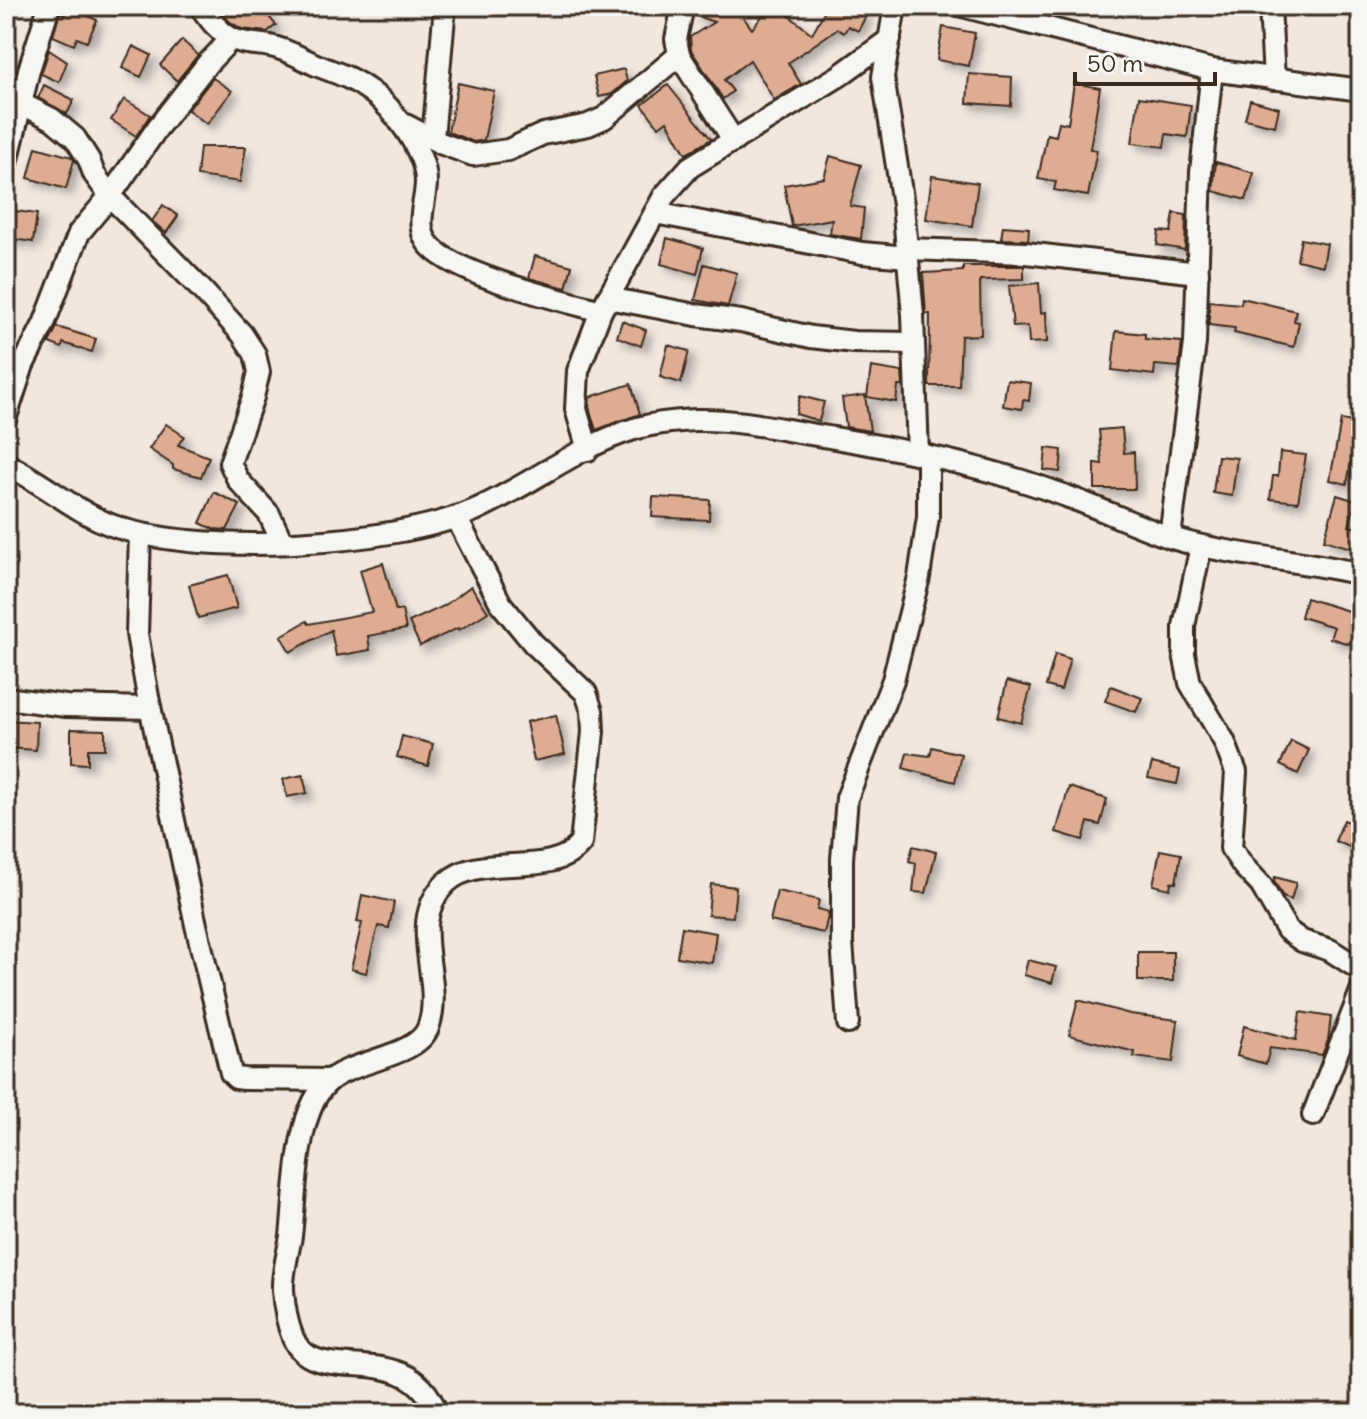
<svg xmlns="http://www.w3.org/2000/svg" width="1367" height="1419" viewBox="0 0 1367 1419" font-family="Delius,sans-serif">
<defs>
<filter id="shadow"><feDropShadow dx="6" dy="6" stdDeviation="4" flood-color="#0004"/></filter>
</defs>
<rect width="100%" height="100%" fill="#f1e7df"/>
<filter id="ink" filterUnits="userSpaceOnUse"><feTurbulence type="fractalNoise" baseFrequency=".0125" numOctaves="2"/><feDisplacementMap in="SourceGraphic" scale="16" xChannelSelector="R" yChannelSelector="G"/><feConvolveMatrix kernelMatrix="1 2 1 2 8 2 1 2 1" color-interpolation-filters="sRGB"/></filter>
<g filter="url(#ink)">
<g fill="#dead91" stroke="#3b2a1e" stroke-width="2" filter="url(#shadow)">
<polygon points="216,6 260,6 276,25 267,32 242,29 229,21"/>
<polygon points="696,6 735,6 752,29 770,6 777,6 812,34 827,6 848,6 866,16 858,31 848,26 844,33 837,29 788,63 801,84 774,100 750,60 724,80 733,91 723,99 691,50 690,37 714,22 694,15"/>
<polygon points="68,7 97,20 87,42 77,38 74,45 53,36 60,13 65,15"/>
<polygon points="943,27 975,33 969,66 937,60"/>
<polygon points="182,40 198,55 177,81 160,65"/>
<polygon points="133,46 151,55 141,77 122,68"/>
<polygon points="49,50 67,62 59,82 41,74"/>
<polygon points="624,69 627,81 612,94 599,97 594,76"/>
<polygon points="969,74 1012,77 1011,106 967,103"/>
<polygon points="213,78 232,91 207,124 188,110"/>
<polygon points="458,83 494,91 484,140 474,142 448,132"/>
<polygon points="1074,83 1100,88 1090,149 1097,150 1088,196 1054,190 1056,182 1038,179 1047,134 1056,136 1059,122 1068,124"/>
<polygon points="44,85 74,100 67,114 38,98"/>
<polygon points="668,85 711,139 686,154 667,121 659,127 642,105"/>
<polygon points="1139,97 1191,105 1187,137 1166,134 1164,147 1132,143"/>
<polygon points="124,99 150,115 136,136 111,120"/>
<polygon points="1250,100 1279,108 1275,126 1245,119"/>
<polygon points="36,147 72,157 74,160 66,189 28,178"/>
<polygon points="200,147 246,147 240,182 197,176"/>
<polygon points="830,156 861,165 850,206 864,208 861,239 830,234 832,219 792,226 784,185 824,178"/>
<polygon points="1216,162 1254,173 1246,200 1213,191"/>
<polygon points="932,176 978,183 972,226 926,219"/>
<polygon points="163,205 178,216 166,233 152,221"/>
<polygon points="9,210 37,214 33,242 6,238"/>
<polygon points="1174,213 1186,215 1185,250 1157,245 1159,231 1171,232"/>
<polygon points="1003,226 1029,228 1028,240 1001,239"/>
<polygon points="667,238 703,248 697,274 661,264"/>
<polygon points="1301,239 1327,244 1323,266 1297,260"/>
<polygon points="535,256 572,266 566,288 529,278"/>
<polygon points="704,264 737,273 728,306 695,300"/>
<polygon points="963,266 1024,266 1024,279 980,280 981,335 961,336 959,386 929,386 930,314 926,314 923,273 963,271"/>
<polygon points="1039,283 1041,313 1046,312 1047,342 1029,343 1028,326 1013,327 1009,286"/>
<polygon points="1242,298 1296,311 1294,321 1299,322 1294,347 1234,333 1235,328 1209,325 1209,301 1241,304"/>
<polygon points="622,321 646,330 641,346 617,337"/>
<polygon points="57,327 96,339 92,352 63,343 62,348 49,343"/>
<polygon points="1116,331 1145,334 1145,339 1182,342 1179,367 1155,365 1154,375 1112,370"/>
<polygon points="668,345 689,351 681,383 660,377"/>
<polygon points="871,367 902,372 903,386 898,386 896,402 867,397"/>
<polygon points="1007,380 1031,383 1029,401 1023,400 1022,409 1003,406"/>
<polygon points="631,384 640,414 596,430 589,407 590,397"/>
<polygon points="865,395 870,431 846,427 842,398"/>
<polygon points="800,396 824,402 819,421 796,414"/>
<polygon points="1341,420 1358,423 1347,484 1330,480"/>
<polygon points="166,424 184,436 178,445 209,457 201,477 173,469 173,465 149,449"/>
<polygon points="1122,428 1124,453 1134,452 1135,489 1095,489 1095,463 1102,464 1099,430"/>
<polygon points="1046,448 1062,450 1060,472 1044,470"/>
<polygon points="1280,452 1306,455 1298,502 1270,499 1273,476 1278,476"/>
<polygon points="1218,456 1237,458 1232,496 1213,493"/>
<polygon points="214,492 240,505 227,530 213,529 200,523"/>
<polygon points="1337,495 1356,501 1349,526 1361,529 1361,551 1324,540"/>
<polygon points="653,497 710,500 709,520 652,517"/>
<polygon points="383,563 396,611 402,610 406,629 368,636 370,650 336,656 331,630 290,652 281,636 307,621 309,624 372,612 360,570"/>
<polygon points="228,575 237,608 198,618 189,585"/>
<polygon points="471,586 488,612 459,630 458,628 420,646 409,622 444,606"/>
<polygon points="1306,598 1358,614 1349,644 1330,638 1334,627 1301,617"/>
<polygon points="1055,654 1070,659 1061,690 1046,686"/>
<polygon points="1007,681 1031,687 1021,723 998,717"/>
<polygon points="1111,686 1142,698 1136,712 1105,701"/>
<polygon points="556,715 565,754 534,761 526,722"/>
<polygon points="6,720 37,722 36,750 6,748"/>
<polygon points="71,729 105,730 105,749 88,749 88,764 71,763"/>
<polygon points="402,736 433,744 428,766 397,757"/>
<polygon points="1291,741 1309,750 1298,774 1280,765"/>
<polygon points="932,747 961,754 955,782 903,768 907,753 930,756"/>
<polygon points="1152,763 1180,770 1177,784 1148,778"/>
<polygon points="303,775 307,793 287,797 283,779"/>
<polygon points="1069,787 1107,799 1100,825 1088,822 1083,840 1056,832"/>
<polygon points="1344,820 1361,827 1361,852 1335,841"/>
<polygon points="913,846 936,852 926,893 913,892 916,863 909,861"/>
<polygon points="1160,850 1181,854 1176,883 1171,882 1170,889 1153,885"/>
<polygon points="1275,877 1296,883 1291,900 1283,897 1274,881"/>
<polygon points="711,884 736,887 733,917 708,915"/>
<polygon points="777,891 819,900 817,909 829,912 824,933 770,921"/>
<polygon points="362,895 394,902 389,928 378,926 366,973 351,969 362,923 357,922"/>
<polygon points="682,927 716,933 712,963 677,957"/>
<rect x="1138" y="952" width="35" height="29"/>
<polygon points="1028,960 1056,967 1052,983 1024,975"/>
<polygon points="1078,1000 1130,1014 1178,1020 1173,1062 1134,1057 1135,1052 1069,1035"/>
<polygon points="1300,1012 1331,1017 1328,1040 1322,1055 1270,1048 1266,1064 1237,1056 1244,1026 1296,1040"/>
</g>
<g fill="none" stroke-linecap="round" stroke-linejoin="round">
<g stroke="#3b2a1e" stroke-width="26">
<g id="street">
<path d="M 200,6 C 209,18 216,29 229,37 C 242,45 256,43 270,46 C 286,49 301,58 316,65 C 336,73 351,77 370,91 C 394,108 426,152 426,182 C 426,202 415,224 427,242 C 448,274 562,300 601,311"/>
<polyline points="683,6 676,39 679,55 734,141"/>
<polyline points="895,6 883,77 903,205 913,315 918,454"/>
<polyline points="962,6 1212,70 1361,90"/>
<polyline points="1270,6 1274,79"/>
<polyline points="22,104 52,119 75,138 89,160 94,174 110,196 201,289 242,334 255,354 259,372 253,397 230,463 238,480 269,514 282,542"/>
<polyline points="400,122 440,143 473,155 508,150 543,134 588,125 604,118 679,55"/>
<polyline points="433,138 445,6"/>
<polyline points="6,167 29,70 49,6"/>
<polyline points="655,213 862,253 908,257"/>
<polyline points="907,249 1026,253 1198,273"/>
<polyline points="608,298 696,315 741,321 811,337 854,342 912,343"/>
<polyline points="6,417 23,365 44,324 79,233 110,196 158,127 208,63 231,39"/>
<polyline points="588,450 576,409 578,371 601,311 664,196 690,167 839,76 890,39"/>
<path d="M 6,464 C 42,482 73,510 111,525 C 195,557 393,546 475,510 C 529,486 578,446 634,429 C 654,423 676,421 697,420 C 735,419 774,428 810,434 C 897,448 984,465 1066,496 C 1102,509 1136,526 1172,538 C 1234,557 1299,559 1361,574"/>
<polyline points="140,534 137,634 148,697 196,925 231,1073 236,1078 244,1079 330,1080"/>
<polyline points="1170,537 1195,343 1201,172 1212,70"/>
<polyline points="1201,546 1184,626 1184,654 1190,683 1224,741 1236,772 1231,848 1244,867 1261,885 1287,930 1302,941 1330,950 1361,970"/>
<polyline points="6,698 66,706 150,708"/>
<polyline points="848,1023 842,942 842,859 847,798 893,680 919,577 928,517 928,456"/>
<polyline points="1313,1115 1361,991"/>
<path d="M 437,1413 C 407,1334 315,1391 293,1338 C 287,1323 284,1306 283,1290 C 282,1273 288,1254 291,1236 C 296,1194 295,1110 329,1081 C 353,1060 417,1057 428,1028 C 446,980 404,924 446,883 C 481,850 551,881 581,843 L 593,732 L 592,711 L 586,693 L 533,643 L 501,604 L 456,517"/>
</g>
</g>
<use href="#street" stroke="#f6f6f2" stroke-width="20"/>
</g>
</g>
<rect width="1367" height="1419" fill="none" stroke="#f6f6f2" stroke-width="32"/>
<rect x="16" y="16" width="1335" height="1387" fill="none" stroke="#3b2a1e" stroke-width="3" filter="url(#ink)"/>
<path d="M1075 72v12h140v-12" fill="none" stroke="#3b2a1e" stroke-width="4"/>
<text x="1087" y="72" font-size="24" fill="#3b2a1e" stroke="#f6f6f2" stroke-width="6" paint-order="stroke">50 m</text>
</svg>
